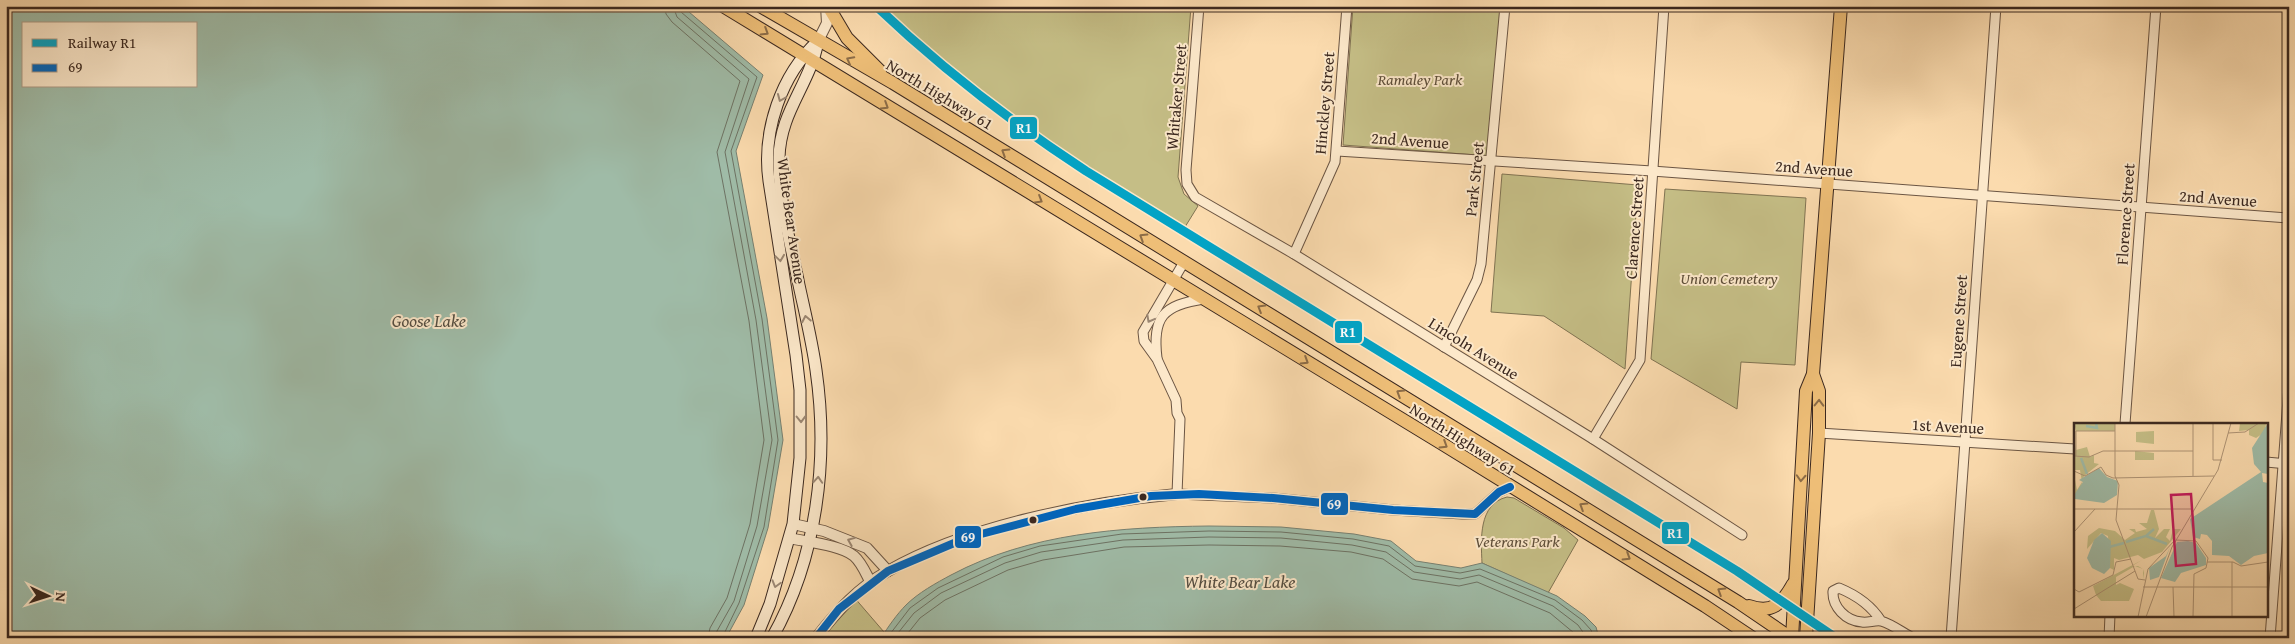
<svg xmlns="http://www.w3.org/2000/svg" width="2295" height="644" viewBox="0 0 2295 644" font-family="'Gentium Book Plus',serif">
<rect width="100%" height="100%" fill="#fbdbae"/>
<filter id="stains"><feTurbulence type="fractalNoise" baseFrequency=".004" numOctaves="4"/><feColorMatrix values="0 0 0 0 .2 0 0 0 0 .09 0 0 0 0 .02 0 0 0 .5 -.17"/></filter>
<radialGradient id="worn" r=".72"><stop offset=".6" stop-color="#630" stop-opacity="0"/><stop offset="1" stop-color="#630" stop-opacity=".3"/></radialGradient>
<g fill="#c5be86" stroke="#807352">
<path d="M 884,6 L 1191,6 L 1178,177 L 1184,194 L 1198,206 L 1185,227 C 1078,162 974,94 884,6 Z"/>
<polygon points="1353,6 1502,6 1490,156 1343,145"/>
<polygon points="1502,174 1638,185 1625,369 1544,316 1491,312"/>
<polygon points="1665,189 1806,198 1795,365 1741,362 1737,409 1651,359"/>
<path d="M 1507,497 L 1514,498 L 1564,528 L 1578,540 L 1548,593 L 1482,563 C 1481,540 1478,504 1507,497 Z"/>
<polygon points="853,596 884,632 881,638 816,638"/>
</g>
<g fill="#9fbba7" stroke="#778071" fill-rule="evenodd">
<path d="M 6,6 L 682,6 L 763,75 L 736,151 L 767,318 L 783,440 L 768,528 L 744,605 L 726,638 L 6,638 ZM 24,24 L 196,24 L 196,86 L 24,86 Z"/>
<path d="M 1209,526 L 1281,527 L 1354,534 L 1391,541 L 1416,561 L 1461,568 L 1482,563 L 1557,596 L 1585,616 L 1596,627 L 1599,638 L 881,638 C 888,627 897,614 906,605 C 918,593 936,583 951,575 C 1030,533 1121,527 1209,526 Z"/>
</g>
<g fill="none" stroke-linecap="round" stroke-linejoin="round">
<g stroke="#6d7263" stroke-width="1">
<polyline points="665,6 666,14 672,22 740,81 717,152 749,321 764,440 750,524 727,598 710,628 708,638"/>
<polyline points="673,6 677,17 749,79 725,152 756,320 772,440 757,526 734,601 717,631 715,638"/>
<polyline points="679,6 681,12 757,77 731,151 762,319 778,440 764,527 739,603 722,638"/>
<polyline points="887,638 910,608 938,588 1003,557 1040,546 1122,534 1209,531 1281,532 1353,539 1389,546 1415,566 1460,573 1480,569 1555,600 1582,620 1591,630 1594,638"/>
<polyline points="894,638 914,613 941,593 1005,563 1041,552 1123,540 1209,537 1281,538 1352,545 1386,552 1414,572 1460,579 1479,575 1553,606 1578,625 1587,638"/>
<polyline points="904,638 920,618 945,600 1008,570 1043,560 1124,547 1209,545 1280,546 1351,552 1383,559 1412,579 1459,586 1477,582 1550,613 1580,638"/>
</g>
<g stroke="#6b5543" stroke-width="11">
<g id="minor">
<polyline points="1199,6 1186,170 1187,184 1195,197 1294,254 1593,439 1742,535"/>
<polyline points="1337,151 1652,171 2289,218"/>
<polyline points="1294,254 1335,162 1347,6"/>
<polyline points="1184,262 1143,332 1144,341 1157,359 1176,400 1177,413 1180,419 1177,494 1273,498 1393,510 1462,514 1475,514 1499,492 1510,487"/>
<polyline points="1444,347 1477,280 1481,264 1505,6"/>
<path d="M 1157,358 C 1152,317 1163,305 1204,299"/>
<polyline points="2125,424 2156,6"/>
<polyline points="1819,433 2075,449"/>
<polyline points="1593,439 1640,360 1664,6"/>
<polyline points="2266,462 2288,464"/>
<path d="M 1881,621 C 1871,605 1856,595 1839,588 L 1833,591 C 1832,607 1846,621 1862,622 C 1868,623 1875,620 1881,621 C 1892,624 1903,633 1913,638"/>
<polyline points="1951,638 1996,6"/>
<polyline points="2109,638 2110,615"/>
<polyline points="2270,638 2289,386"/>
</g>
</g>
<g stroke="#6b5543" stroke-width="12">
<g id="tertiary">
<polyline points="818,41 827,23 826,6"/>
<polyline points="793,524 824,531 867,548 888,571"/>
<path d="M 789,538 C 807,542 841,545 854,556 C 862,563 866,574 871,583"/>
<path d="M 816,638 C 837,611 859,587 888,571 C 966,526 1088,502 1177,494"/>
</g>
</g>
<g stroke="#3b281f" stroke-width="13">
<g id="secondary">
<path d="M 756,638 L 770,604 L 793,524 L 800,458 L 800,390 L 796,355 L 769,181 C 762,131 781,75 818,41"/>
<path d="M 772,638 C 817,558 829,460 816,370 C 812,341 805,313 799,285 C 791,244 778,200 779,158 C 780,111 810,85 818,41"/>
</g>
</g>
<g stroke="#3b281f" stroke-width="14">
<g id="primary">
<polyline points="723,6 1441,443 1705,606 1753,638"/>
<polyline points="760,6 893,83 1738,602 1791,638"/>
<polyline points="828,6 847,38 880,71"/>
<path d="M 1749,606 C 1772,614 1782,604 1793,584"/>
<polyline points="1792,638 1806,391 1813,374 1841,6"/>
<polyline points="1806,638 1819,433 1819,391 1813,374"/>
</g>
</g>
<use href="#minor" stroke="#fce8ca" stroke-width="9"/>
<use href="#tertiary" stroke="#fce8ca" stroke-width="10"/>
<use href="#secondary" stroke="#fce8ca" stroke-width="11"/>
<use href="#primary" stroke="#eebe77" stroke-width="12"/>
<g stroke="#fce8ca" stroke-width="11">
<polyline id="bus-1" points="816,638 839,609 888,571 966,538 1076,509 1151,496 1199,494 1273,498 1393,510 1475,514 1499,492 1510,487"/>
</g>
<use href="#bus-1" stroke="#0065bd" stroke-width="8"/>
<g stroke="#fce8ca" stroke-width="12">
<path id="rail-1" d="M 876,6 C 941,68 1011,122 1086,171 L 1737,571 L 1836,638"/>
</g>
<use href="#rail-1" stroke="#03a3c5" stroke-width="9"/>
</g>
<defs><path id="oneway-chevron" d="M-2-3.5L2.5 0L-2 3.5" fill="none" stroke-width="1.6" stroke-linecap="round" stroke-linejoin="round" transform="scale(1.25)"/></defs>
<g stroke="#8c6c47">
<use href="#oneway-chevron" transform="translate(765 32) rotate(32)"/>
<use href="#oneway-chevron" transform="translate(850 60) rotate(-152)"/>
<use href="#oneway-chevron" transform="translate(885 106) rotate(32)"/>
<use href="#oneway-chevron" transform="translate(1005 152) rotate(-148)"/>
<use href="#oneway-chevron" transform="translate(1039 200) rotate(31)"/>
<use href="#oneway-chevron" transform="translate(1143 237) rotate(-148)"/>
<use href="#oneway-chevron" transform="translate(1261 308) rotate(-149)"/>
<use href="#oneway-chevron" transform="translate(1305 361) rotate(32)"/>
<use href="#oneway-chevron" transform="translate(1400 393) rotate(-148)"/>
<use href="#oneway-chevron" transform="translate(1819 403) rotate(-89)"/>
<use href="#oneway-chevron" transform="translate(1444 445) rotate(32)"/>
<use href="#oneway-chevron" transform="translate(1801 478) rotate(93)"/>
<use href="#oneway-chevron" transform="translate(1583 506) rotate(-148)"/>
<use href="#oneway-chevron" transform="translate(1627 557) rotate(32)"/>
<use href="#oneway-chevron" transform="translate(1721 591) rotate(-148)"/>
</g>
<g stroke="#9c8874">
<use href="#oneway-chevron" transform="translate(781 98) rotate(113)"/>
<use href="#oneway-chevron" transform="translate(780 258) rotate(82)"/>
<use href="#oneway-chevron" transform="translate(806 319) rotate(-101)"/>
<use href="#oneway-chevron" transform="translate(1150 319) rotate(118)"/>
<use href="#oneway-chevron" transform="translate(801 419) rotate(89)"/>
<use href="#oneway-chevron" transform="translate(818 480) rotate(-86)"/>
<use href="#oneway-chevron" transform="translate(851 541) rotate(-158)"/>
<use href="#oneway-chevron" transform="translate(776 584) rotate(106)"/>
</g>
<g fill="#3b281f" stroke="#fce8ca" stroke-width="2">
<circle cx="1143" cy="497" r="4.5"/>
<circle cx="1033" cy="520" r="4.5"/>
</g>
<g text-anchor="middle" stroke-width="4" stroke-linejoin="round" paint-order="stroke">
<g font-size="16" font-style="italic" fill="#5e4e39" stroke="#fce8ca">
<text x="1420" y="85">Ramaley Park</text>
<text x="1729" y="284">Union Cemetery</text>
<text x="1517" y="547">Veterans Park</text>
</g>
<g font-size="16" fill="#3b281f" stroke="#fce8ca">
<text transform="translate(940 94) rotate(31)" y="6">North Highway 61</text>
<text transform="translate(1176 97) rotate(-85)" y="6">Whitaker Street</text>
<text transform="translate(1324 103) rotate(-85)" y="6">Hinckley Street</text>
<text transform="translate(1410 140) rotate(4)" y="6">2nd Avenue</text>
<text transform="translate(1814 168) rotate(4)" y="6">2nd Avenue</text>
<text transform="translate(1474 179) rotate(-84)" y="6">Park Street</text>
<text transform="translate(2218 198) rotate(4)" y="6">2nd Avenue</text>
<text transform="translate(2125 214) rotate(-86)" y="6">Florence Street</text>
<text transform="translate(792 221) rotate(82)" y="6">White Bear Avenue</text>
<text transform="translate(1634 228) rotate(-86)" y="6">Clarence Street</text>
<text transform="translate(1958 321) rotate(-86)" y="6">Eugene Street</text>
<text transform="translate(1474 348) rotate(32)" y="6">Lincoln Avenue</text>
<text transform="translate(1948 426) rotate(3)" y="6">1st Avenue</text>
<text transform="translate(1463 439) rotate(32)" y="6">North Highway 61</text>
</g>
<g font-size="18" font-style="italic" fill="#544d41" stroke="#fce8ca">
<text x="429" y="327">Goose Lake</text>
<text x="1240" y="588">White Bear Lake</text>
</g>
</g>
<g transform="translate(2074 423)">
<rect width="194" height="194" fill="#fbdbae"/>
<path d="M 0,0 L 41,0 L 41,8 L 2,8 ZM 166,0 L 192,0 L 191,9 L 182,15 L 175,12 L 175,7 L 165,8 ZM 80,8 L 80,21 L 62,19 L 62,9 ZM 0,17 L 2,27 L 13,24 L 16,34 L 20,32 L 20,40 L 25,41 L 10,53 L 7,64 L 0,72 L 0,52 L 3,67 L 8,59 L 6,47 L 0,47 ZM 61,28 L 80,30 L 80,37 L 61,37 ZM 77,87 L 80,87 L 85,106 L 81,115 L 90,106 L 96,106 L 92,114 L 96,118 L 99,106 L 107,106 L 88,129 L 70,136 L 64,132 L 45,137 L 40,135 L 40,147 L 36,145 L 34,113 L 27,110 L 13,126 L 14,113 L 25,105 L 41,108 L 51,117 L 61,110 L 55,106 L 61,106 L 62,109 L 73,106 L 65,100 L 73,100 ZM 68,137 L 58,143 L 64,143 L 69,146 L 70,150 L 69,156 L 69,146 L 61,143 L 42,154 L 42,162 L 46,160 L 60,166 L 55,178 L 27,178 L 22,172 L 19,163 Z" fill="#c5be86"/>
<path d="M 194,0 L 194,51 L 188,50 L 189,59 L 194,60 L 194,130 L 180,133 L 167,142 L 155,133 L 138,132 L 138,118 L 133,112 L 127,111 L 126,116 L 119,114 L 116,96 L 187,49 L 180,41 L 178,25 ZM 25,45 L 33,54 L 44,58 L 43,72 L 30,80 L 1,76 L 0,80 L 0,72 L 9,59 L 5,57 ZM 28,110 L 37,118 L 36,145 L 30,151 L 18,145 L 13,135 L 20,117 ZM 114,118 L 122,120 L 132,135 L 132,142 L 107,150 L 101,159 L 87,155 L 103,119 ZM 96,124 L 85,154 L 76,157 L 75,145 L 92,133 Z" fill="#9fbba7"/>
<path fill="none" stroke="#9fbba7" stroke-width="2.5" d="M 12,3 L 23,5 L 22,0M 7,35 L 13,51M 72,113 L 93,121M 52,119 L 72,113 L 80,106M 35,124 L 50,120"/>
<path fill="none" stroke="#ae9375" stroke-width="1" d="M 41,0 L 41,53 L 45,62 L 42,97 L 64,156 L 71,157M 139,0 L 139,37 L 148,37M 154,10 L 171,9 L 185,0M 0,33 L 15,34 L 29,28 L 119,28M 2,33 L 2,8 L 41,8M 0,48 L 11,53 L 27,44 L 32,52 L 39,55 L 140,53M 119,53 L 119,0M 0,86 L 119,86M 0,109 L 21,86M 102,117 L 122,118 L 134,135 L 132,145 L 120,151 L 119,194M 133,139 L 159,139 L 167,143 L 194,139M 158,139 L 158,194M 69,164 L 194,164M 99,164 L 100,194M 0,166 L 5,169 L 39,152 L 42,139 L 57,136M 0,186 L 61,148M 64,194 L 74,146 L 101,117M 72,194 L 98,124 L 144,47 L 157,0"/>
<path fill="#c2185b" fill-opacity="0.15" stroke="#c2185b" stroke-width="2.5" d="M 117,71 L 122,141 L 102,143 L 97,72 Z"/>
<rect width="194" height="194" fill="none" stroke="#3b281f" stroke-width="2.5"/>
</g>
<g stroke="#fce8ca" stroke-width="2">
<rect x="1009" y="116" width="29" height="24" rx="5" fill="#03a3c5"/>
<rect x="1334" y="320" width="29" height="24" rx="5" fill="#03a3c5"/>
<rect x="1320" y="492" width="29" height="24" rx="5" fill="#0065bd"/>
<rect x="1661" y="521" width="29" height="24" rx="5" fill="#03a3c5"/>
<rect x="954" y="525" width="28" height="24" rx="5" fill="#0065bd"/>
</g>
<g font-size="14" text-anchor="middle" font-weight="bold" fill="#fff">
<text x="1024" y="133">R1</text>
<text x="1348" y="337">R1</text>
<text x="1334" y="509">69</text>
<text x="1675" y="538">R1</text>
<text x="968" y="542">69</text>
</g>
<rect width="2295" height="644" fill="none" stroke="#fbdbae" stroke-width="25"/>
<rect x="8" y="8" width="2280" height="629" fill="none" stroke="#3b281f" stroke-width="2.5"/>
<rect x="12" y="12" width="2270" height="619" fill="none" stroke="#3b281f"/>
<rect x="22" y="22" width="175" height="65" fill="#fce8ca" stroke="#af9b86"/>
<rect x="32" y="39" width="25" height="8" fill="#03a3c5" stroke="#af9b86"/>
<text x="68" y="48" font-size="15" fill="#3b281f">Railway R1</text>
<rect x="32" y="64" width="25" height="8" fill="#0065bd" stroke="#af9b86"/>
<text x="68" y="72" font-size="15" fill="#3b281f">69</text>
<g transform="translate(48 596) rotate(94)" stroke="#fce8ca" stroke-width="4" paint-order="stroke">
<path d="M0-4L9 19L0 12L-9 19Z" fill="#3b281f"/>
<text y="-8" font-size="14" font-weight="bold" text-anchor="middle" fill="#3b281f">N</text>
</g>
<rect width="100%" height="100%" filter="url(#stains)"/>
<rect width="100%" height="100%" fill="url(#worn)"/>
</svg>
